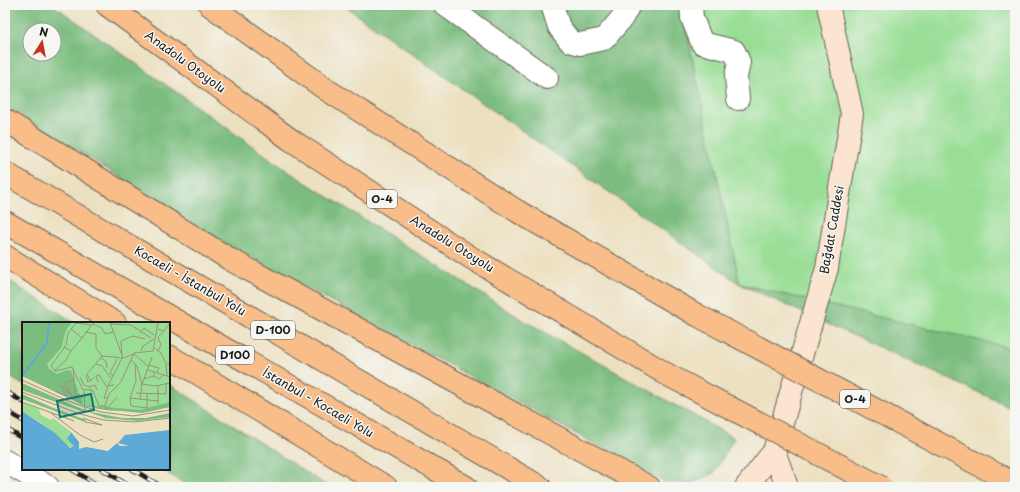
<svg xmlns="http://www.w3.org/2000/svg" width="1020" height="492" viewBox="0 0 1020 492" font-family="'Playpen Sans',sans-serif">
<rect width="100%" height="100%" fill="#f6f6f2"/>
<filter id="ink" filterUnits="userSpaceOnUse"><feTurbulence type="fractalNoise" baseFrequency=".025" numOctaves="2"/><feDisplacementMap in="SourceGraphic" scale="8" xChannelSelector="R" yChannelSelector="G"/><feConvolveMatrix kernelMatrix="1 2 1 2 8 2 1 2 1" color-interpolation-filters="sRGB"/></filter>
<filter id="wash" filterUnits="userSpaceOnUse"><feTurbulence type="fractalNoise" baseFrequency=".012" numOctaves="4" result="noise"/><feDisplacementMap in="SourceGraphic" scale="16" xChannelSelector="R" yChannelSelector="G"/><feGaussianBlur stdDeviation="0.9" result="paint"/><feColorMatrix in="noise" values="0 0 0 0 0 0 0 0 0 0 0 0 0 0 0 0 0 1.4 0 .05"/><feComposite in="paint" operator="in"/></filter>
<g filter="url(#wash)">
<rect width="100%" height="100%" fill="#ece0c0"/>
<polygon fill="#9ade96" stroke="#5b7d59" points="588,5 1015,5 1015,375 740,284 586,94"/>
<g fill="#7bbd7f" stroke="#4c6c4e" fill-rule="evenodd">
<path d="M 5,5 L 53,5 L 289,172 L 523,320 L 734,438 L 714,473 L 691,484 L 665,482 L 228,245 L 5,105 ZM 30,30 L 54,30 L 54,54 L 30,54 Z"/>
<polygon points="343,5 681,5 740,284 1015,349 1015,409 740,284"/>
<polygon points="5,278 75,323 23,323 23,385 5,374"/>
<polygon points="169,384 329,487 190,487 161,469 169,469"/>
</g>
</g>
<g filter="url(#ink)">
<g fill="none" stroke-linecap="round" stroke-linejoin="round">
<g stroke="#656155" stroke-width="24">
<g id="minor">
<polyline points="445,5 547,78"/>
<polyline points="552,5 559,27 570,41 580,44 604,39 622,18 629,5"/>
<polyline points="691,5 692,18 702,43 734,51 739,62 736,77 738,99"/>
<polyline points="5,461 48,487"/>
</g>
</g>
<g stroke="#656155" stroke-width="24">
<g id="secondary">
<polyline points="774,451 827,268 852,114 828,5"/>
<polyline points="746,487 774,451 787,487"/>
</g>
</g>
<g stroke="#656155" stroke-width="24">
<g id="trunk">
<polyline points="5,120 231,260 649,487"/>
<polyline points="5,173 540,487"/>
<polyline points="5,222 225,349 466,487"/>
<polyline points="5,256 115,323"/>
<polyline points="169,356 386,487"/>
</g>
</g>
<g stroke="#656155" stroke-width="24">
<g id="motorway">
<polyline points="107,5 291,140 470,257 668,375"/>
<polyline points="210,5 327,90 517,211 695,314"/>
</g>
</g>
<use href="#minor" stroke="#fff" stroke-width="22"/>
<use href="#secondary" stroke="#fce5d0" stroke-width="22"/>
<use href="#trunk" stroke="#f8bd89" stroke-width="22"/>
<use href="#motorway" stroke="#f8bd89" stroke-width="22"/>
<g stroke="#1c1c1c" stroke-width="4.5">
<g id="rail">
<polyline points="5,391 23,402"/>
<polyline points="5,410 23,421"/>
<polyline points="5,428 23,439"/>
<polyline points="71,469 101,487"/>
<polyline points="102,469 131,487"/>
<polyline points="132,469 162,487"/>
</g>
</g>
<use href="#rail" stroke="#f6f6f2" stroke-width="3" stroke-dasharray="9" stroke-linecap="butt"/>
<g stroke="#656155" stroke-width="24" stroke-linecap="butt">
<g id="motorway-bridge">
<polyline points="695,314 1015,484"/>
<polyline points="668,375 881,487"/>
</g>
</g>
<use href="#motorway-bridge" stroke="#f8bd89" stroke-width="22"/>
</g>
</g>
<g text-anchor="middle" stroke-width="3" stroke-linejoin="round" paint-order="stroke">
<g fill="#f6f6f2" stroke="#5d5d5c" stroke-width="1">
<rect x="367" y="190" width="30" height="18" rx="3"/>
<rect x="251" y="321" width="44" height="18" rx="3"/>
<rect x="216" y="346" width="38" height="18" rx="3"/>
<rect x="840" y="390" width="30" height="18" rx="3"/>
</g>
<g font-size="11" font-weight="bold" fill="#1c1c1c">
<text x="382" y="203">O-4</text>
<text x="273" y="334">D-100</text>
<text x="235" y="359">D100</text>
<text x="855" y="403">O-4</text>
</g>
<g font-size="12" fill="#1c1c1c" stroke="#f6f6f2">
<text transform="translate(185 62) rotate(36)" y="4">Anadolu Otoyolu</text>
<text transform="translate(832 230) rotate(-80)" y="4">Bağdat Caddesi</text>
<text transform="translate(452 244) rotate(32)" y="4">Anadolu Otoyolu</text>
<text transform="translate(190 281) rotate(30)" y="4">Kocaeli - İstanbul Yolu</text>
<text transform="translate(318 403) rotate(30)" y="4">İstanbul - Kocaeli Yolu</text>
</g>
</g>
<g transform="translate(22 322)">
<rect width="148" height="148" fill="#ece0c0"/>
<path d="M 46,0 L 148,0 L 148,82 L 127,88 L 88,89 L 61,83 L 26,49 L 23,41 ZM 0,80 L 17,87 L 19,93 L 29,98 L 31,96 L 49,110 L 46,113 L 52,125 L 46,125 L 18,100 L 0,89 Z" fill="#9ade96"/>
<path d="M 0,0 L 50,0 L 44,8 L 39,26 L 25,42 L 27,47 L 35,52 L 45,48 L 49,49 L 61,83 L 118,88 L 148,80 L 148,85 L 121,91 L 77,87 L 61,83 L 0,54 ZM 0,61 L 62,88 L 62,90 L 0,68 ZM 0,72 L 29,85 L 64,98 L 63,100 L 0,77 ZM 64,89 L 100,96 L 124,96 L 148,91 L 148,95 L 116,99 L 83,96 Z" fill="#7bbd7f"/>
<path d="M 0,89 L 33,111 L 48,126 L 52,124 L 45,117 L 49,110 L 57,120 L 57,127 L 64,125 L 86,129 L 95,121 L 98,124 L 107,124 L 96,121 L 103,113 L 148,108 L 148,148 L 0,148 Z" fill="#5caad5"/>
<path fill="none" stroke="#5caad5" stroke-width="2" d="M 0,54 L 25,21 L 27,0"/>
<path fill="none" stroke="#99927e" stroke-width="1" d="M 55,0 L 46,11 L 44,23 L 29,44 L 33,49 L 50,45 L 61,68M 88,0 L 101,36 L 112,32 L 127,45M 54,1 L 69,3M 71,2 L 80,6 L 83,12 L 91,10M 88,2 L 109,3 L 129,16M 49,7 L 60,16 L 72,0M 136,7 L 142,9 L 148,1M 63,10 L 74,12 L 74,26 L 80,34M 118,11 L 122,6 L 132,13M 42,25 L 49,29 L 60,16M 132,26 L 139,31 L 144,41 L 148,43M 119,29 L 121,24 L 132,17M 136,29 L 139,23 L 136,15 L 142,9M 100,33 L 99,19 L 111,14 L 123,17M 79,36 L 84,39 L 85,46M 109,38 L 115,44 L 120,62 L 133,64 L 148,61M 74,42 L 80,44 L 89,56M 113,42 L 114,59 L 108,76 L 136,79M 144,42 L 145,54M 127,43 L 137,46 L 135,50M 51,47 L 52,57 L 43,61 L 50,74 L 42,64 L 38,64 L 54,78M 33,48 L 44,38 L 49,29M 126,48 L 148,55M 64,53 L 66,60 L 73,55M 91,53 L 88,51 L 95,37M 132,54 L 137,57 L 142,53M 58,55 L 62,63 L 67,65M 52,56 L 53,75 L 57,72 L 60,77M 122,57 L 132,54 L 132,50M 0,58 L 46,79 L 79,90 L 111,94 L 148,88M 69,59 L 65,52 L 80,34 L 101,36M 76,60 L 74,54 L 77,53 L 84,64 L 92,63M 33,69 L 46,75 L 40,68M 0,70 L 58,92 L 82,98 L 113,100 L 148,96M 72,70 L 67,65 L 73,63 L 75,68M 114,71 L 144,72 L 144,62M 86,76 L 82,76 L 86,64 L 100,36M 108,76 L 109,84 L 126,86M 118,78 L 120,62 L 130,35M 0,80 L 52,99M 136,82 L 136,63M 84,83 L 84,88 L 95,75M 125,86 L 125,72M 63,89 L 62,67 L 71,69 L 77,84 L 83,84 L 87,72 L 99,60 L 112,31 L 131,29 L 136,0M 29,91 L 58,113 L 72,120 L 81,117M 61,96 L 80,103 L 63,100"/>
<path fill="#0f766e" fill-opacity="0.15" stroke="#0f766e" stroke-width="2" d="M 69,72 L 72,88 L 38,95 L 35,79 Z"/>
<rect width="148" height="148" fill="none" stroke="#1c1c1c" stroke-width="2"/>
</g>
<rect width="1020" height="492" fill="none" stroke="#f6f6f2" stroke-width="20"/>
<g transform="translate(42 42) rotate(11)"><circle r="19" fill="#f6f6f2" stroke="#9f9f9c"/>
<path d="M0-3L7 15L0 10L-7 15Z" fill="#c8321e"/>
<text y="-6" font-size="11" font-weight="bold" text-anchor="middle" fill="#1c1c1c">N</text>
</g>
</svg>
